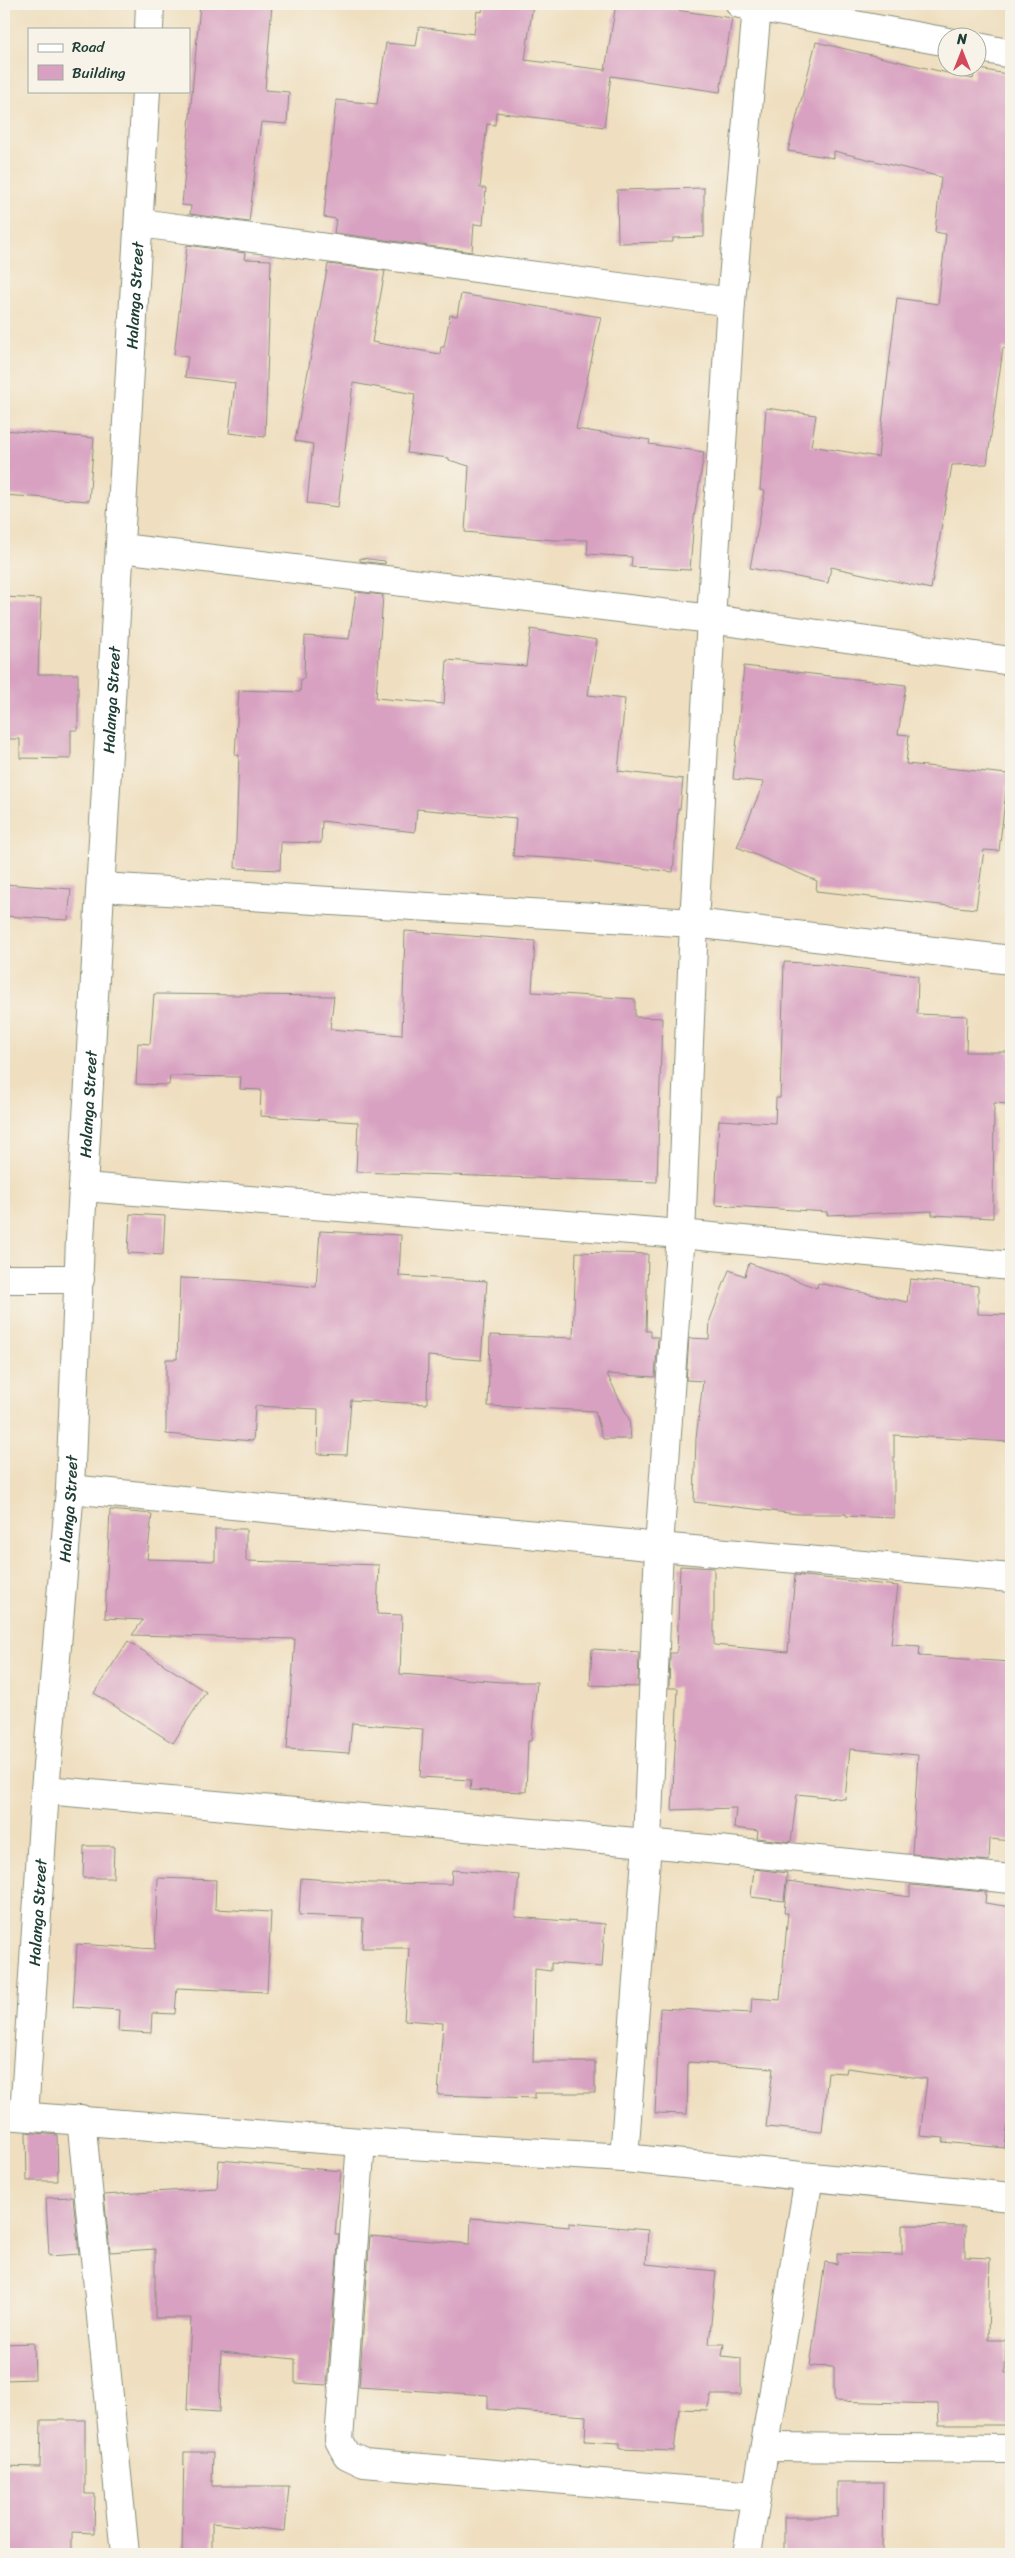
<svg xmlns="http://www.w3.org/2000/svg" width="1015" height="2558" viewBox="0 0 1015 2558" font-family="Sriracha,sans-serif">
<rect width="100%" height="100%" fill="#f7f3e8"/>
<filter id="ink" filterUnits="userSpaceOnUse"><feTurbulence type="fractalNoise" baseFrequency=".02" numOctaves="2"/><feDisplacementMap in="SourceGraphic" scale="10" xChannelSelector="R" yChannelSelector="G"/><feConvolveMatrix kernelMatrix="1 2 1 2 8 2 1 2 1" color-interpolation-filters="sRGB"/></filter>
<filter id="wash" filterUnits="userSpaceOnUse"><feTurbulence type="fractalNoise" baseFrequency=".0096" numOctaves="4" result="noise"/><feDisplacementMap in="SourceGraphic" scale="20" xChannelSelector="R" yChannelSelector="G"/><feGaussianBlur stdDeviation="1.12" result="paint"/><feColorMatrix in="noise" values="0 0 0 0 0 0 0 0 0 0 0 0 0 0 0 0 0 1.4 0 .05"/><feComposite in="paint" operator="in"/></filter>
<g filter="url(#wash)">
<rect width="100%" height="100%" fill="#efdfc0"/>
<g id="blocks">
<g fill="#d8a1c1">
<polygon points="200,4 272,4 265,90 289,92 287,124 261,122 249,222 190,214 191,206 182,205"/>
<polygon points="483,4 533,4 525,60 605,70 616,4 633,4 732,18 720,92 611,76 604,127 496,112 495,125 487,124 480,188 486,188 483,225 474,224 472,252 334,233 336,219 324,217 336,100 377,104 386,43 416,46 419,27 474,34 477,11 482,12"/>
<polygon points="816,42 973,79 975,68 1011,75 1011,349 1003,348 987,464 952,465 931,589 831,567 828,583 750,568 765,491 760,490 766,408 816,415 811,446 878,457 897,298 938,304 946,234 935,232 941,177 834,151 834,158 788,151"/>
<polygon points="704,188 704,237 673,238 673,242 618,243 617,190"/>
<polygon points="187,245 245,253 244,259 271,260 265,437 229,433 235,383 185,377 188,357 174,355"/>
<polygon points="328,264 385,271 372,342 440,354 441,347 444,347 450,315 457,316 461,294 601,317 576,429 650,440 649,444 704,452 694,518 690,570 631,567 632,557 587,554 588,540 554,540 465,532 469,466 449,460 449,458 407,453 415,394 353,383 338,507 307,503 313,444 295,441"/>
<polygon points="4,430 94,438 89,501 4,495"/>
<polygon points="360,558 385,561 385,564 360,561"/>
<polygon points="356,592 383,595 376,698 444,704 447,660 526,666 531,629 597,640 588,695 625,699 618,771 683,779 680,809 678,809 673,872 566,859 513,856 516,818 417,809 415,832 322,821 321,843 281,842 280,870 235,868 239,755 235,755 239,690 300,692 301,679 304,679 305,636 349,639"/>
<polygon points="4,597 41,599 38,674 78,674 78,730 71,730 71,759 20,758 20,739 4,739"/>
<polygon points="744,666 906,685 898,734 909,735 906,764 1008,774 999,851 984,850 976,909 816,891 817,881 737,847 764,782 733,779"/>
<polygon points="4,884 71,889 68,920 4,916"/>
<polygon points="405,931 535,941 532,992 635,999 635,1017 662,1018 657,1182 356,1172 358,1122 260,1116 261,1090 240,1089 241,1077 170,1076 169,1085 136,1084 138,1043 150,1044 154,994 334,996 330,1029 402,1035"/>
<polygon points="784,962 824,964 918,976 917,1014 967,1016 966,1052 1010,1052 1010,1104 994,1103 993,1218 932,1215 932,1211 827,1215 827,1212 715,1205 719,1120 775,1123 776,1098 780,1098"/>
<polygon points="130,1214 165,1216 163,1255 128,1253"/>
<polygon points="320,1231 401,1235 399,1276 487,1281 481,1360 428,1356 427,1404 351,1400 347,1455 317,1454 318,1409 255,1406 253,1441 166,1434 166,1359 177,1359 180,1278 239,1280 316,1287"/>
<polygon points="576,1252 648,1254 646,1331 651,1331 651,1337 658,1337 655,1377 607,1374 629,1419 631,1439 603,1439 595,1411 488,1406 490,1335 573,1338"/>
<polygon points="749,1263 817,1288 818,1283 907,1302 910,1279 978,1286 978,1314 1011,1315 1011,1442 894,1435 894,1518 846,1516 846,1514 797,1514 694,1502 696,1438 703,1381 686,1380 689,1338 709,1339 710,1320 729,1270 745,1276"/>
<polygon points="110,1510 152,1514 147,1559 215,1561 215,1529 246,1529 246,1561 379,1565 377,1614 402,1615 400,1674 502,1682 537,1682 531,1741 528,1741 526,1792 470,1790 471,1780 420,1777 423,1729 352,1723 349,1753 287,1749 295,1639 132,1635 143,1620 105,1618"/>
<polygon points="680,1566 714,1568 714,1645 788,1652 795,1575 898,1586 891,1644 920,1646 919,1656 1011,1662 1011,1841 990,1839 989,1861 912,1854 918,1755 850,1749 845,1799 797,1794 791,1842 757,1838 758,1831 734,1828 736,1808 672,1810 678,1688 669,1688 670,1653 677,1653"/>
<polygon points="128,1641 206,1692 173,1743 94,1693"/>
<polygon points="592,1649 639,1652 638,1687 590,1685"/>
<polygon points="84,1846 114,1846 113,1878 83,1878"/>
<polygon points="754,1869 787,1873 784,1901 751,1897"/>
<polygon points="452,1870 519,1875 515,1917 605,1924 602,1967 551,1963 551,1971 535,1969 533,2062 595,2062 595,2093 535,2093 535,2098 438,2095 443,2023 404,2020 409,1948 362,1948 363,1918 299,1915 301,1878 370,1883 451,1884"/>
<polygon points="158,1878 216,1880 215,1909 271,1912 267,1992 177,1988 175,2014 152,2013 151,2033 118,2031 119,2010 73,2007 77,1944 155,1949"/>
<polygon points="787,1881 910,1897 910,1885 986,1892 985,1903 1011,1907 1011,2090 1005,2148 943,2142 944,2138 920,2136 927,2079 847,2068 846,2073 828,2072 822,2132 766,2127 773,2068 688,2062 687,2114 655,2113 660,2008 751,2013 752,1998 780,2000 788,1913 784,1913"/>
<polygon points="26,2132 57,2135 58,2181 27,2181"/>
<polygon points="219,2160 341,2171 335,2234 339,2234 327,2385 295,2383 295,2359 221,2352 219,2412 187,2410 191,2318 155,2318 155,2249 110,2252 104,2195 217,2188"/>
<polygon points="73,2197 79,2254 49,2256 46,2198"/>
<polygon points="471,2218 569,2227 569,2223 648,2230 646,2264 716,2271 709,2344 724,2344 722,2356 741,2358 741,2395 711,2395 707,2410 679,2409 674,2451 620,2449 620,2443 585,2441 586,2416 488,2409 488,2395 359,2387 370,2236 470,2244"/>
<polygon points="902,2225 965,2226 965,2257 990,2258 988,2340 1006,2340 1005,2373 1011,2373 1011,2425 939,2425 938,2404 834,2401 834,2367 810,2366 825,2262 837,2264 837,2253 902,2255"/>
<polygon points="34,2343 35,2379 5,2380 4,2344"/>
<polygon points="41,2420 85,2420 85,2494 95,2494 94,2533 72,2532 72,2554 4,2554 4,2466 40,2467"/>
<polygon points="184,2452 213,2452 212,2486 289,2486 285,2531 212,2523 212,2554 182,2554"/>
<polygon points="837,2482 883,2482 882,2554 784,2554 784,2517 837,2517"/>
</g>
</g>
</g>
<g filter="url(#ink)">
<use href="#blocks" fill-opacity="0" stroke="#878e7a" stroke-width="1"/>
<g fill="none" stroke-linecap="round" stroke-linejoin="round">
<g stroke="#878e7a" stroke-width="30">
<g id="minor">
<polyline points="740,4 948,42"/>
<polyline points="149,29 150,4"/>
<polyline points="978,47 1011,54"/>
<polyline points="140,223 731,302"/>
<polyline points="121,548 711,619 1011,661"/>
<polyline points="101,887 694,923 1011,960"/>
<polyline points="84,1187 681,1234 1011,1266"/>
<polyline points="4,1279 80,1279"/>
<polyline points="70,1489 659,1547 1011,1578"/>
<polyline points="45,1790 647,1843 1011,1879"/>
<polyline points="4,2115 361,2142 624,2158 1011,2197"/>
<path id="s1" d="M 24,2116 L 45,1790 L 70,1489 L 80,1240 L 146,91"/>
<polyline points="81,2119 125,2554"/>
<polyline points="361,2142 339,2440 347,2455 364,2463 755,2496"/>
<polyline points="624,2158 647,1843 659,1547 681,1234 694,923 711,619 731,302 757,7"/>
<polyline points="765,2447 1011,2449"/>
<polyline points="747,2554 809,2177"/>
</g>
</g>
<use href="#minor" stroke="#fff" stroke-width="28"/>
</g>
</g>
<g text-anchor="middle" stroke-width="4" stroke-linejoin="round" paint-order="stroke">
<g font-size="16" fill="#1f3d34" stroke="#f7f3e8">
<text dy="6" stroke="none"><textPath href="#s1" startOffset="1824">Halanga Street</textPath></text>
<text dy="6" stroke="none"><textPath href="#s1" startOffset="1419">Halanga Street</textPath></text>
<text dy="6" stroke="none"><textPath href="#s1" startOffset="1014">Halanga Street</textPath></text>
<text dy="6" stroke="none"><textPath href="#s1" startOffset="609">Halanga Street</textPath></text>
<text dy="6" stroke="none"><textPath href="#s1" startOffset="204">Halanga Street</textPath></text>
</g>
</g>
<rect width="1015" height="2558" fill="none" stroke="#f7f3e8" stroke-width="20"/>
<rect x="28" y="28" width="162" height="65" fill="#f7f3e8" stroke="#a1aaa0"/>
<rect x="38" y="44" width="25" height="8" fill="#ffffff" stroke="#a1aaa0"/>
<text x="72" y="52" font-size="15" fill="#1f3d34">Road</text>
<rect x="38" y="65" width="25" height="15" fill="#d8a1c1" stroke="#a1aaa0"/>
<text x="72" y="78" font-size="15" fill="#1f3d34">Building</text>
<g transform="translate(962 52)"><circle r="24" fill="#f7f3e8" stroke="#a1aaa0"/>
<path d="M0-4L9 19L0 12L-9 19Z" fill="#d1495b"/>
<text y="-8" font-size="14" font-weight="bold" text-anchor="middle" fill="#1f3d34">N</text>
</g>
</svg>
